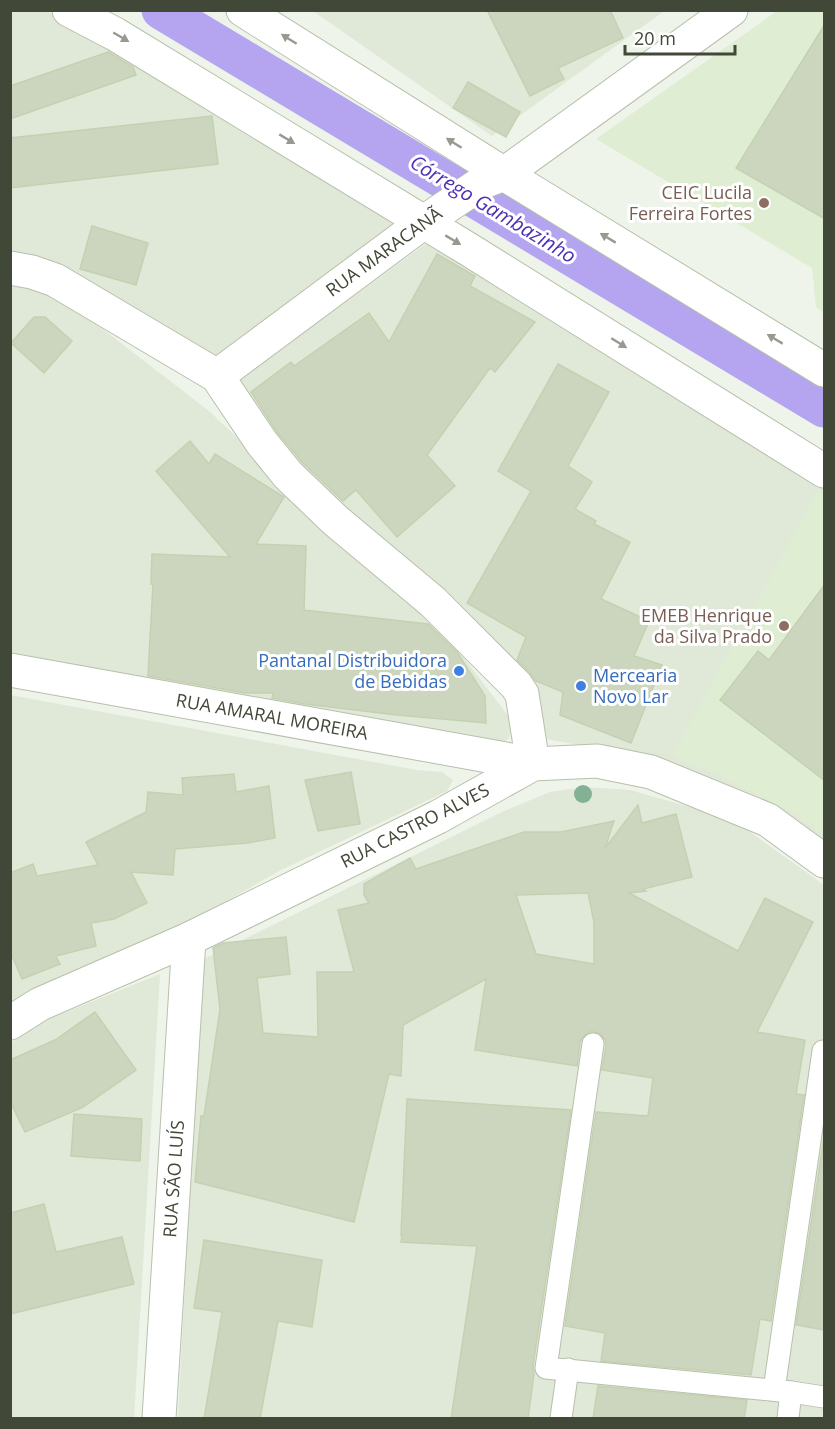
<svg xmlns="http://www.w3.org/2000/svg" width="835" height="1429" viewBox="0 0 835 1429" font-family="'Open Sans',sans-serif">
<rect width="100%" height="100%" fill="#eef4e9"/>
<g fill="#e0e8d7">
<polygon points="11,11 46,11 110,42 405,224 218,367 47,260 11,251"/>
<polygon points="313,11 664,11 492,136"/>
<polygon points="434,238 824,483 824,845 663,761 547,739 528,695 309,490 234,383"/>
<polygon points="11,280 37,284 91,320 209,411 374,567 430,614 513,722 512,731 508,739 499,745 11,655"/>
<polygon points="10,695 417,770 442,772 453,780 447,791 279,871 11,1024"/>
<polygon points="584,787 630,790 732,819 824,885 824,1418 178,1418 202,960 502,812 550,792"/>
<polygon points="160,974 134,1418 11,1418 11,1043 44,1021"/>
</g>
<g fill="#dfedd3">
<polygon points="777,11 824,11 824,313 816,307 812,268 596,139"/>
<polygon points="818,491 824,496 824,835 797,815 710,771 672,756"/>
</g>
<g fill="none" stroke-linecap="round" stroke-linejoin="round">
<polyline stroke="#b5a5f0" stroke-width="39" points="161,10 824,408"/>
</g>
<g fill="#ccd6be" stroke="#c4d1b1" stroke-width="1.5" fill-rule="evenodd">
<polygon points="487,10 610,10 623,38 558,68 564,79 530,96"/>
<polygon points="825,24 825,219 736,168"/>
<polygon points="108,52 133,67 136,75 10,119 10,86"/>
<polygon points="468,82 520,112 506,137 453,108"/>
<polygon points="212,116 218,164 10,188 10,138"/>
<polygon points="92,226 148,243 136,285 80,269"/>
<polygon points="437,254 475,276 470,286 535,322 495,372 490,368 427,455 455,486 397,537 356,490 343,501 302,462 277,432 251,392 291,362 294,366 369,313 389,342"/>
<polygon points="34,317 45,317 72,341 44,373 11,343"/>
<polygon points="558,364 609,392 568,466 592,482 575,509 596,521 594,524 630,542 601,599 649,621 634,656 662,665 631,743 560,715 563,692 536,681 529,672 517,660 526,637 467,603 531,491 498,471"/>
<polygon points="190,441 209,464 215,454 284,497 256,544 306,546 304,610 428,624 457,652 485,696 486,723 397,715 305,704 272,698 273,693 245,693 148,676 153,584 151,584 152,554 230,557 156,471"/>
<polygon points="825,584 825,781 720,700 758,651 769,660"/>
<polygon points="351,772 360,824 318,831 305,780"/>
<polygon points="234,774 236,792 269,786 275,838 247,843 175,849 173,875 131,872 147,903 114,919 91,923 96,946 56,956 60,964 22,979 10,951 10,873 33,864 37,876 98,865 86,842 146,812 148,792 183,795 182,778"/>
<path d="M 638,805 L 642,823 L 676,814 L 692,877 L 643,889 L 646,891 L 629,893 L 738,951 L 765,898 L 813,922 L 757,1032 L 805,1040 L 796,1094 L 804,1095 L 771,1321 L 760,1319 L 751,1375 L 601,1361 L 605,1333 L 565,1326 L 596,1112 L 648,1116 L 653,1078 L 602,1070 L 606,1046 L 605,1040 L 601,1034 L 595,1032 L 589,1032 L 583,1037 L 580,1042 L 577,1066 L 475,1050 L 486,979 L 403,1025 L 401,1076 L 389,1074 L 354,1222 L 195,1182 L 201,1116 L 204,1116 L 220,1009 L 213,948 L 223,943 L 286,937 L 290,974 L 257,978 L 263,1033 L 318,1037 L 317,972 L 354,972 L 338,910 L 369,903 L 364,895 L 364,884 L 410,858 L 416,869 L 524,832 L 561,832 L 614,821 L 605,848 ZM 588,893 L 594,922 L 594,964 L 536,954 L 516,895 Z"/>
<polygon points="95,1012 136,1070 83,1107 25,1132 10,1101 10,1060 55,1040"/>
<polygon points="407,1099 571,1110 533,1366 534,1373 528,1419 451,1419 477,1246 401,1242 402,1235 401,1235"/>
<polygon points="74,1114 142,1119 140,1161 71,1156"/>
<polygon points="825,1130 825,1330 796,1325"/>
<polygon points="44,1204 56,1252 122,1237 134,1284 10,1314 10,1213"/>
<polygon points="204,1240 322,1260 312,1327 278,1321 260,1419 204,1419 222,1312 194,1308"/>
<polygon points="598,1386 747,1400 744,1419 593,1419"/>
</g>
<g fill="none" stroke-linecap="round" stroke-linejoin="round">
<g stroke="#b7c0ab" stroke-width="23">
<g id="service">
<polyline points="593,1044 546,1368 791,1392 824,1397"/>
<polyline points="774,1390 823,1051"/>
<polyline points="561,1418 568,1369"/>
<polyline points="788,1418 791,1392"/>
</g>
</g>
<g stroke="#b7c0ab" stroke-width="35">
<g id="minor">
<polyline points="10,268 32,272 55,280 217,376 262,443 288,475 335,520 433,602 516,685 522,694 533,764"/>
<polyline points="217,376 424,222 483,182 504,174 731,10"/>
<polyline points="10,670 533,764"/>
<polyline points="10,1023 40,1004 189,939 438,817 533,764 597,761 651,772 768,820 824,861"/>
<polyline points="159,1418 189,939"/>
</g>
</g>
<g stroke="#b7c0ab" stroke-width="35">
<g id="tertiary">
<polyline points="69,10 115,34 468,249 824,471"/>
<polyline points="243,10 504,174 824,370"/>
</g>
</g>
<use href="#service" stroke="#fff" stroke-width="21"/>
<use href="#minor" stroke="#fff" stroke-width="33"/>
<use href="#tertiary" stroke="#fff" stroke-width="33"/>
</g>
<circle fill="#82b193" cx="583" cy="794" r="9"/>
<defs><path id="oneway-solid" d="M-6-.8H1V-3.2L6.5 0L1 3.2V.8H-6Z" transform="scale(1.5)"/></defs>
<g fill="#969a91">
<use href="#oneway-solid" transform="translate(121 37) rotate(30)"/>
<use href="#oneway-solid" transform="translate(289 39) rotate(-148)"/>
<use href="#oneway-solid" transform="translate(287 139) rotate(31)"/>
<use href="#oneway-solid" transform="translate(454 143) rotate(-148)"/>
<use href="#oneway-solid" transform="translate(608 238) rotate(-149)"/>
<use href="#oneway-solid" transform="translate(453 240) rotate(31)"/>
<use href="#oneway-solid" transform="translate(775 339) rotate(-149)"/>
<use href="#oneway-solid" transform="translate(619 343) rotate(32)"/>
</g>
<g fill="#8d6e63" stroke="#fff" stroke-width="2">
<circle cx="764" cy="203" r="6"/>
<circle cx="784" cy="626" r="6"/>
</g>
<g fill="#3f7fe0" stroke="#fff" stroke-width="2">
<circle cx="459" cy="671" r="6"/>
<circle cx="581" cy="686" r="6"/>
</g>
<g text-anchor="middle" stroke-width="6" stroke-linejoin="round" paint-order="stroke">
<g font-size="18" fill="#785e54" stroke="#fff" text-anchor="end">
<text x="752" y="199">CEIC Lucila<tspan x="752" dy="21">Ferreira Fortes</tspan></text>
<text x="772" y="622">EMEB Henrique<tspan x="772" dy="21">da Silva Prado</tspan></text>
</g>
<g font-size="18" fill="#414837" stroke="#fff">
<text transform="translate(384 252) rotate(-36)" y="6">RUA MARACANÃ</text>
<text transform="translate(272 717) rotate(10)" y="6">RUA AMARAL MOREIRA</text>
<text transform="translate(415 826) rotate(-27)" y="6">RUA CASTRO ALVES</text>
<text transform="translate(174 1179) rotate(-86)" y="6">RUA SÃO LUÍS</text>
</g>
<g font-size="18" fill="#366cbe" stroke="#fff" text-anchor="end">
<text x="447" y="667">Pantanal Distribuidora<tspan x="447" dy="21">de Bebidas</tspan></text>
<text x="593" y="682" text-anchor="start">Mercearia<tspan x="593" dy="21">Novo Lar</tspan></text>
</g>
<g font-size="20" font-style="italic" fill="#4e30b4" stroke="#fff">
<text transform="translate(493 209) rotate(31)" y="7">Córrego Gambazinho</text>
</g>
</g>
<rect width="835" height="1429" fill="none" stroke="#414837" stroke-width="24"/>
<path d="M625 45v9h110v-9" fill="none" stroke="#414837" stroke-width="3"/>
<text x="634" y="45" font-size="18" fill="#414837" stroke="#ffffff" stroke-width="4.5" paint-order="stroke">20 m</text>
</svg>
